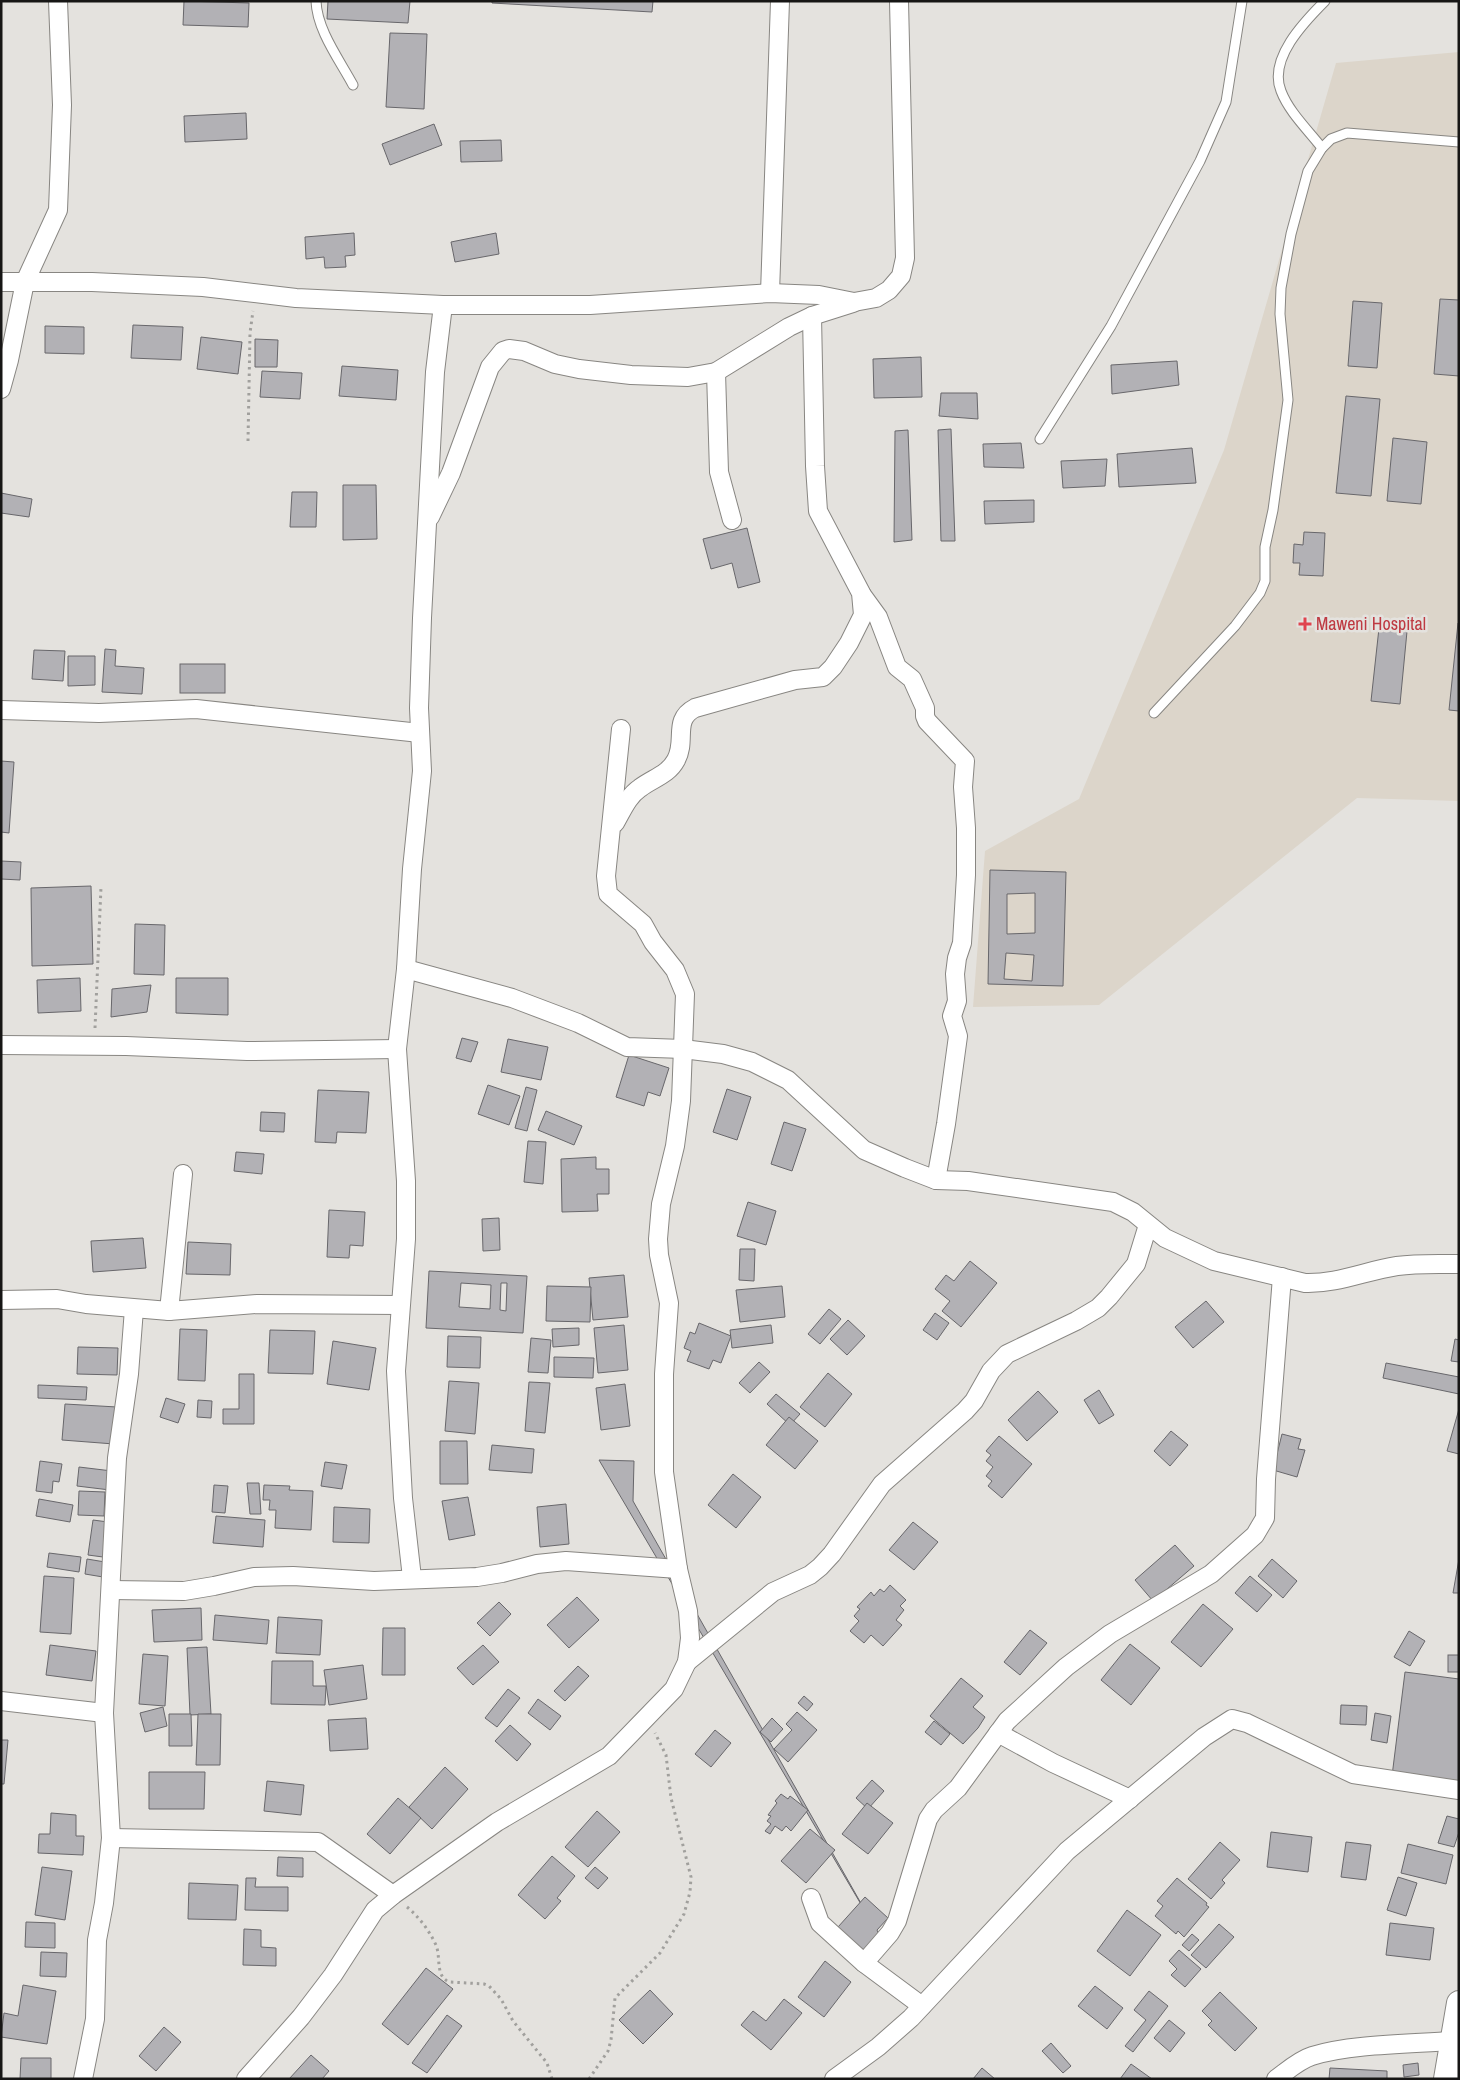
<svg xmlns="http://www.w3.org/2000/svg" width="1460" height="2080" viewBox="0 0 1460 2080" font-family="'Archivo Narrow',sans-serif">
<rect width="100%" height="100%" fill="#e4e2de"/>
<polygon fill="#dcd5ca" points="1459,52 1459,801 1357,798 1099,1005 973,1007 985,851 1079,799 1224,450 1336,63"/>
<g fill="#b2b1b5" stroke="#68676b" fill-rule="evenodd">
<polygon points="184,1 249,3 248,27 183,25"/>
<polygon points="328,1 410,1 408,23 327,19"/>
<polygon points="492,1 653,1 652,12 492,3"/>
<polygon points="390,33 427,34 424,109 386,107"/>
<polygon points="246,113 247,139 185,142 184,116"/>
<polygon points="434,124 442,145 390,165 382,144"/>
<polygon points="501,140 502,161 461,162 460,141"/>
<polygon points="354,233 355,255 345,256 346,267 325,268 324,257 306,259 305,237"/>
<polygon points="496,233 499,254 455,262 451,242"/>
<polygon points="1440,299 1459,300 1459,376 1434,374"/>
<polygon points="1353,301 1382,303 1377,368 1348,366"/>
<polygon points="133,325 183,327 181,360 131,358"/>
<polygon points="45,326 84,327 84,354 45,353"/>
<polygon points="201,337 242,342 238,374 197,369"/>
<polygon points="255,339 278,340 277,367 255,367"/>
<polygon points="921,357 922,397 874,398 873,359"/>
<polygon points="1177,361 1179,385 1112,394 1111,365"/>
<polygon points="342,366 398,370 396,400 339,396"/>
<polygon points="262,371 302,373 300,399 260,397"/>
<polygon points="941,393 977,393 978,419 939,416"/>
<polygon points="1346,396 1380,399 1371,496 1336,493"/>
<polygon points="951,429 955,541 941,541 938,430"/>
<polygon points="908,430 912,540 894,542 895,431"/>
<polygon points="1393,438 1427,442 1421,504 1387,501"/>
<polygon points="1021,443 1024,468 984,467 983,444"/>
<polygon points="1192,448 1196,483 1119,487 1117,454"/>
<polygon points="1107,459 1105,486 1063,488 1061,461"/>
<polygon points="343,485 376,485 377,539 343,540"/>
<polygon points="292,492 317,492 316,527 290,527"/>
<polygon points="1,493 32,499 29,517 1,513"/>
<polygon points="1034,500 1034,522 985,524 984,501"/>
<polygon points="747,528 760,582 738,588 732,563 711,569 703,539"/>
<polygon points="1304,532 1325,533 1323,576 1299,575 1300,563 1293,563 1294,544 1303,545"/>
<polygon points="1380,619 1408,621 1400,704 1371,701"/>
<polygon points="1458,623 1459,623 1459,711 1449,710"/>
<polygon points="105,649 116,650 115,666 144,668 142,694 102,692"/>
<polygon points="34,650 65,651 63,681 32,679"/>
<polygon points="68,656 95,656 95,685 68,686"/>
<rect x="180" y="664" width="45" height="29"/>
<polygon points="1,761 14,762 9,833 1,832"/>
<polygon points="1,861 21,862 20,880 1,879"/>
<path d="M 990,870 L 1066,872 L 1063,986 L 988,984 ZM 1035,893 L 1035,933 L 1007,934 L 1007,894 ZM 1006,953 L 1034,955 L 1032,981 L 1004,979 Z"/>
<polygon points="91,886 93,964 32,966 31,888"/>
<polygon points="135,924 165,925 164,975 134,974"/>
<polygon points="80,978 81,1011 38,1013 37,980"/>
<polygon points="176,978 228,978 228,1015 176,1013"/>
<polygon points="151,985 147,1012 111,1017 112,989"/>
<polygon points="462,1038 478,1042 471,1062 456,1058"/>
<polygon points="508,1039 548,1047 541,1080 501,1072"/>
<polygon points="629,1055 669,1068 660,1096 648,1092 644,1106 616,1097"/>
<polygon points="488,1085 520,1096 509,1125 478,1114"/>
<polygon points="526,1087 537,1090 527,1131 515,1128"/>
<polygon points="727,1089 751,1097 737,1140 713,1132"/>
<polygon points="318,1090 369,1092 366,1133 337,1132 336,1143 315,1142"/>
<polygon points="546,1111 582,1126 574,1145 538,1130"/>
<polygon points="261,1112 285,1113 284,1132 260,1131"/>
<polygon points="784,1122 806,1129 792,1171 771,1164"/>
<polygon points="528,1141 546,1142 543,1184 524,1182"/>
<polygon points="236,1152 264,1154 262,1174 234,1171"/>
<polygon points="596,1157 596,1169 609,1169 609,1194 597,1194 598,1211 562,1212 561,1159"/>
<polygon points="748,1202 776,1211 766,1245 737,1236"/>
<polygon points="329,1210 365,1212 363,1246 350,1245 349,1258 327,1257"/>
<polygon points="499,1218 500,1250 483,1251 482,1219"/>
<polygon points="143,1238 146,1268 93,1272 91,1241"/>
<polygon points="188,1242 231,1244 230,1275 186,1274"/>
<polygon points="740,1249 755,1249 754,1281 739,1280"/>
<polygon points="970,1261 997,1283 961,1327 942,1311 950,1301 935,1289 946,1275 954,1281"/>
<path d="M 429,1271 L 527,1276 L 523,1333 L 426,1328 ZM 461,1283 L 491,1285 L 490,1309 L 459,1307 ZM 501,1283 L 507,1283 L 506,1311 L 500,1310 Z"/>
<polygon points="624,1275 628,1317 593,1320 589,1278"/>
<polygon points="547,1286 591,1287 590,1322 546,1321"/>
<polygon points="782,1286 785,1317 740,1322 736,1290"/>
<polygon points="1206,1301 1224,1322 1193,1348 1175,1327"/>
<polygon points="829,1309 841,1319 820,1344 808,1334"/>
<polygon points="935,1313 949,1323 937,1340 923,1330"/>
<polygon points="848,1320 865,1336 847,1355 830,1339"/>
<polygon points="699,1323 731,1336 721,1363 713,1360 709,1369 687,1361 691,1351 684,1348 690,1332 695,1334"/>
<polygon points="624,1325 628,1370 598,1373 594,1328"/>
<polygon points="771,1325 773,1343 732,1348 730,1330"/>
<polygon points="579,1328 579,1345 553,1347 552,1329"/>
<polygon points="180,1329 207,1330 205,1381 178,1380"/>
<polygon points="270,1330 315,1331 313,1374 268,1373"/>
<polygon points="448,1336 481,1337 480,1368 447,1367"/>
<polygon points="531,1338 551,1340 548,1373 528,1372"/>
<polygon points="1455,1339 1459,1340 1459,1362 1451,1361"/>
<polygon points="333,1341 376,1348 369,1390 327,1384"/>
<polygon points="78,1347 118,1348 117,1375 77,1374"/>
<polygon points="554,1357 594,1358 593,1378 554,1377"/>
<polygon points="759,1362 770,1372 750,1393 739,1383"/>
<polygon points="1386,1363 1459,1377 1459,1394 1383,1378"/>
<polygon points="828,1373 852,1394 825,1427 800,1407"/>
<polygon points="239,1374 254,1374 254,1424 223,1424 223,1409 239,1409"/>
<polygon points="449,1381 479,1383 475,1434 445,1431"/>
<polygon points="529,1382 550,1383 545,1433 525,1431"/>
<polygon points="625,1384 630,1426 601,1430 596,1388"/>
<polygon points="38,1385 87,1387 86,1400 38,1398"/>
<polygon points="1099,1390 1114,1415 1099,1424 1084,1400"/>
<polygon points="1038,1391 1058,1412 1027,1441 1008,1420"/>
<polygon points="776,1394 800,1414 790,1425 767,1404"/>
<polygon points="166,1398 185,1404 178,1423 160,1417"/>
<polygon points="198,1400 212,1401 211,1418 197,1417"/>
<polygon points="65,1404 117,1407 114,1444 62,1440"/>
<polygon points="1459,1409 1459,1454 1447,1451"/>
<polygon points="789,1417 818,1441 795,1469 766,1445"/>
<polygon points="1171,1431 1188,1445 1170,1466 1154,1451"/>
<polygon points="1282,1434 1301,1439 1298,1449 1305,1450 1297,1477 1273,1470"/>
<polygon points="999,1436 1032,1464 1002,1498 988,1486 992,1481 986,1476 993,1467 986,1461 991,1455 986,1451"/>
<polygon points="440,1441 467,1441 468,1484 440,1484"/>
<polygon points="492,1445 534,1449 532,1473 489,1470"/>
<polygon points="599,1460 634,1461 633,1501 875,1928"/>
<polygon points="40,1461 62,1464 59,1482 53,1481 52,1493 36,1491"/>
<polygon points="325,1462 347,1465 342,1489 321,1486"/>
<polygon points="79,1467 112,1471 110,1490 77,1486"/>
<polygon points="733,1474 761,1497 736,1528 708,1505"/>
<polygon points="247,1483 259,1483 261,1514 250,1514"/>
<polygon points="214,1485 228,1486 225,1513 212,1512"/>
<polygon points="264,1485 290,1486 289,1490 313,1491 311,1530 275,1528 276,1510 269,1510 270,1500 263,1500"/>
<polygon points="79,1491 105,1492 104,1516 78,1515"/>
<polygon points="468,1497 475,1535 449,1540 442,1501"/>
<polygon points="39,1499 73,1505 70,1522 36,1516"/>
<polygon points="566,1504 569,1544 540,1547 537,1507"/>
<polygon points="334,1507 370,1509 369,1543 333,1542"/>
<polygon points="216,1516 265,1520 263,1547 213,1543"/>
<polygon points="93,1520 108,1522 103,1557 88,1555"/>
<polygon points="913,1522 938,1542 914,1570 889,1550"/>
<polygon points="1175,1545 1194,1566 1153,1601 1135,1580"/>
<polygon points="49,1553 81,1557 79,1572 47,1567"/>
<polygon points="87,1559 105,1562 103,1577 85,1574"/>
<polygon points="1272,1559 1297,1581 1283,1598 1258,1576"/>
<polygon points="1459,1559 1459,1593 1453,1593"/>
<polygon points="44,1576 74,1578 71,1634 40,1632"/>
<polygon points="1250,1576 1272,1595 1257,1612 1235,1593"/>
<polygon points="890,1585 906,1600 900,1606 904,1610 896,1620 902,1625 883,1646 871,1635 864,1643 850,1631 859,1621 854,1616 860,1609 857,1607 871,1592 874,1596 880,1589 884,1592"/>
<polygon points="577,1597 599,1620 569,1648 547,1625"/>
<polygon points="499,1602 511,1614 490,1636 477,1623"/>
<polygon points="1203,1604 1233,1629 1201,1667 1171,1642"/>
<polygon points="201,1608 202,1640 154,1642 152,1610"/>
<polygon points="215,1615 269,1620 267,1644 213,1640"/>
<polygon points="278,1617 322,1620 320,1655 276,1653"/>
<polygon points="383,1628 405,1628 405,1675 382,1675"/>
<polygon points="1030,1630 1047,1643 1020,1675 1004,1662"/>
<polygon points="1409,1631 1425,1641 1410,1666 1394,1657"/>
<polygon points="1130,1644 1160,1668 1131,1705 1101,1680"/>
<polygon points="50,1645 96,1651 92,1681 46,1675"/>
<polygon points="483,1645 499,1662 473,1685 457,1668"/>
<polygon points="207,1647 211,1714 190,1715 187,1648"/>
<polygon points="143,1654 168,1656 165,1706 139,1704"/>
<rect x="1448" y="1655" width="11" height="17"/>
<polygon points="272,1661 313,1661 313,1686 326,1686 325,1705 271,1704"/>
<polygon points="363,1665 367,1699 329,1705 324,1670"/>
<polygon points="578,1666 589,1676 565,1701 554,1691"/>
<polygon points="1405,1672 1459,1679 1459,1784 1392,1776"/>
<polygon points="961,1678 983,1696 973,1707 985,1717 978,1728 963,1744 930,1716"/>
<polygon points="508,1689 520,1698 497,1727 485,1718"/>
<polygon points="804,1696 813,1704 807,1711 798,1703"/>
<polygon points="538,1699 561,1716 550,1730 528,1713"/>
<polygon points="1341,1705 1367,1706 1366,1725 1340,1724"/>
<polygon points="163,1707 167,1726 145,1732 140,1713"/>
<polygon points="797,1712 817,1730 788,1762 774,1749 792,1730 786,1724"/>
<polygon points="1375,1713 1391,1716 1387,1743 1371,1740"/>
<polygon points="169,1714 191,1714 192,1746 169,1746"/>
<polygon points="198,1714 221,1714 220,1765 196,1765"/>
<polygon points="366,1718 368,1749 330,1751 328,1720"/>
<polygon points="772,1718 783,1729 771,1742 760,1732"/>
<polygon points="934,1721 950,1734 941,1745 925,1732"/>
<polygon points="510,1725 531,1744 517,1761 495,1741"/>
<polygon points="715,1730 731,1743 711,1767 695,1754"/>
<polygon points="1,1740 8,1740 4,1784 1,1784"/>
<polygon points="445,1767 468,1789 432,1829 409,1807"/>
<polygon points="149,1772 205,1772 204,1809 149,1809"/>
<polygon points="872,1780 884,1791 868,1809 856,1798"/>
<polygon points="267,1781 304,1785 301,1815 264,1811"/>
<polygon points="781,1794 788,1799 790,1796 808,1810 791,1831 786,1826 782,1831 775,1826 770,1834 765,1831 771,1824 767,1821 771,1816 768,1815 777,1803 775,1801"/>
<polygon points="398,1798 421,1818 390,1854 367,1834"/>
<polygon points="867,1803 893,1823 868,1854 842,1834"/>
<polygon points="597,1811 620,1832 588,1867 565,1847"/>
<polygon points="51,1813 76,1815 76,1836 84,1836 83,1855 38,1853 39,1834 50,1834"/>
<polygon points="1447,1816 1459,1819 1459,1832 1454,1847 1438,1843"/>
<polygon points="810,1829 835,1850 806,1883 781,1861"/>
<polygon points="1271,1832 1312,1837 1308,1872 1267,1867"/>
<polygon points="1220,1842 1240,1860 1222,1880 1225,1883 1211,1899 1188,1879"/>
<polygon points="1346,1842 1371,1845 1366,1880 1341,1877"/>
<polygon points="1408,1844 1453,1855 1446,1884 1401,1873"/>
<polygon points="552,1856 575,1876 557,1898 561,1901 545,1919 518,1895"/>
<polygon points="278,1857 303,1858 303,1877 277,1876"/>
<polygon points="42,1867 72,1871 65,1920 35,1915"/>
<polygon points="595,1867 608,1878 598,1889 585,1878"/>
<polygon points="1398,1877 1417,1883 1406,1916 1387,1910"/>
<polygon points="246,1878 256,1878 255,1887 288,1887 288,1911 245,1910"/>
<polygon points="1177,1878 1207,1903 1206,1905 1209,1907 1184,1937 1178,1931 1176,1934 1155,1916 1163,1906 1157,1901"/>
<polygon points="189,1883 238,1885 236,1920 188,1919"/>
<polygon points="865,1897 888,1918 877,1930 879,1935 867,1952 850,1941 838,1927"/>
<polygon points="1127,1910 1161,1935 1130,1976 1097,1951"/>
<polygon points="26,1922 55,1923 55,1948 25,1947"/>
<polygon points="1390,1923 1434,1928 1430,1960 1386,1955"/>
<polygon points="1219,1924 1234,1937 1206,1968 1191,1955"/>
<polygon points="244,1929 261,1930 261,1947 276,1948 276,1966 243,1965"/>
<polygon points="1192,1934 1199,1940 1189,1951 1182,1945"/>
<polygon points="1179,1950 1201,1969 1185,1987 1171,1975 1177,1969 1169,1961"/>
<polygon points="41,1952 67,1953 66,1977 40,1976"/>
<polygon points="825,1961 851,1982 824,2017 798,1997"/>
<polygon points="426,1968 453,1989 408,2045 382,2024"/>
<polygon points="23,1985 56,1991 47,2044 1,2037 4,2013 18,2016"/>
<polygon points="1095,1986 1123,2008 1107,2029 1078,2006"/>
<polygon points="650,1990 673,2014 643,2044 619,2020"/>
<polygon points="1149,1991 1168,2006 1133,2052 1125,2046 1146,2020 1134,2010"/>
<polygon points="1220,1992 1257,2028 1235,2051 1208,2025 1212,2021 1202,2011"/>
<polygon points="784,1999 802,2013 771,2050 741,2025 753,2011 766,2021"/>
<polygon points="447,2015 462,2026 427,2073 412,2063"/>
<polygon points="1169,2020 1185,2033 1170,2052 1154,2038"/>
<polygon points="164,2027 181,2042 156,2071 139,2056"/>
<polygon points="1051,2043 1071,2066 1063,2073 1042,2051"/>
<polygon points="311,2055 329,2071 322,2079 289,2079"/>
<polygon points="21,2058 51,2058 51,2079 20,2079"/>
<polygon points="1418,2063 1419,2075 1404,2077 1403,2065"/>
<polygon points="1131,2064 1152,2079 1120,2079"/>
<polygon points="982,2068 995,2079 973,2079"/>
<polygon points="1330,2068 1387,2071 1387,2079 1329,2079"/>
</g>
<g fill="none" stroke-linecap="round" stroke-linejoin="round">
<g stroke="#888682" stroke-width="11">
<g id="lane">
<path d="M 316,1 C 317,30 339,59 353,85"/>
<path d="M 1322,148 C 1308,130 1289,112 1281,91 C 1268,59 1304,22 1325,1"/>
<polyline points="1040,439 1111,326 1200,161 1226,102 1242,1"/>
<polyline points="1154,713 1235,626 1260,593 1265,581 1265,547 1273,510 1288,400 1280,314 1281,288 1291,234 1308,171 1322,148 1331,139 1347,133 1459,142"/>
</g>
</g>
<g stroke="#888682" stroke-width="20">
<g id="street">
<polyline points="1,282 92,282 203,287 296,298 443,305 590,305 770,293 819,295 854,302 876,298 889,290 901,276 905,258 899,1"/>
<polyline points="770,293 780,1"/>
<polyline points="716,372 719,472 732,520"/>
<polyline points="1,389 9,360 25,282 58,210 62,105 58,1"/>
<polyline points="430,517 451,473 490,367 503,351 509,349 524,351 555,364 579,369 631,375 688,377 716,372 789,327 812,316 853,303"/>
<polyline points="862,595 878,617 897,667 912,679 925,708 925,716 927,721 965,761 963,787 966,828 966,875 962,943 957,958 955,974 957,1001 952,1016 958,1036 946,1124 936,1180"/>
<polyline points="1,710 99,713 196,709 420,733"/>
<path d="M 615,823 C 622,811 628,796 640,788 C 653,778 668,775 676,760 C 687,740 672,720 695,708 L 795,680 L 823,677 L 833,667 L 849,643 L 863,615 L 861,593 L 818,511 L 815,466 L 812,316"/>
<path d="M 406,969 L 512,998 L 578,1023 L 627,1047 L 683,1049 L 723,1054 L 752,1062 L 788,1080 L 864,1150 L 905,1168 L 936,1180 L 968,1181 L 1113,1202 L 1133,1212 L 1165,1238 L 1214,1261 L 1305,1283 C 1337,1284 1365,1271 1397,1266 C 1417,1263 1439,1264 1459,1264"/>
<polyline points="1,1045 126,1046 247,1051 397,1049"/>
<polyline points="1,1300 57,1299 86,1304 169,1311 257,1304 400,1305"/>
<polyline points="169,1311 183,1174"/>
<polyline points="412,1578 403,1498 396,1371 406,1239 406,1181 397,1049 406,969 412,869 422,771 419,708 422,618 435,372 443,305"/>
<polyline points="111,1590 184,1591 214,1586 254,1577 293,1576 374,1581 477,1577 502,1573 537,1564 566,1561 678,1569"/>
<polyline points="687,1662 773,1592 810,1575 820,1567 832,1554 882,1484 965,1411 974,1401 991,1371 1007,1354 1076,1321 1098,1308 1109,1297 1136,1264 1148,1225"/>
<polyline points="1,1701 104,1713"/>
<polyline points="998,1733 1053,1763 1130,1799"/>
<polyline points="111,1838 318,1842 393,1895"/>
<polyline points="811,1898 820,1923 864,1963 922,2006"/>
<polyline points="864,1963 890,1933 897,1921 928,1819 934,1810 958,1788 1007,1721 1066,1667 1110,1634 1211,1574 1255,1535 1265,1518 1266,1479 1282,1277"/>
<polyline points="83,2079 95,2019 97,1940 104,1903 111,1838 104,1713 117,1458 129,1374 134,1309"/>
<polyline points="246,2079 301,2017 333,1975 375,1910 393,1895 497,1822 609,1756 674,1689 687,1662 690,1638 688,1611 678,1569 664,1472 664,1374 669,1303 659,1255 658,1239 661,1204 675,1146 681,1101 685,994 675,970 653,942 643,924 608,894 606,876 621,729"/>
<polyline points="834,2079 878,2047 911,2018 1067,1851 1204,1737 1232,1719 1247,1723 1353,1774 1459,1790"/>
<path d="M 1276,2079 C 1287,2071 1299,2060 1312,2056 C 1350,2044 1411,2044 1452,2041 L 1459,2046"/>
</g>
</g>
<g stroke="#888682" stroke-width="26">
<polyline id="secondary" points="1446,2079 1459,2003"/>
</g>
<g stroke="#a1a09d" stroke-width="3" stroke-dasharray="2.5 4" stroke-linecap="butt">
<polyline points="248,441 250,333 253,311"/>
<polyline points="95,1028 101,887"/>
<path d="M 407,1907 C 419,1917 428,1929 435,1943 C 442,1956 434,1975 449,1982 L 484,1984 L 489,1986 L 501,1999 L 513,2021 L 547,2063 L 552,2079"/>
<polyline points="589,2079 608,2051 611,2040 615,1998 660,1953 684,1914 690,1892 691,1877 671,1798 666,1755 655,1733"/>
</g>
<use href="#lane" stroke="#fff" stroke-width="9"/>
<use href="#street" stroke="#fff" stroke-width="18"/>
<use href="#secondary" stroke="#fff" stroke-width="24"/>
</g>
<path fill="#e0444e" stroke="#e4e2de" stroke-width="2" d="M1302.5 616.5h5v5h5v5h-5v5h-5v-5h-5v-5h5z"/>
<g text-anchor="middle" stroke-width="5" stroke-linejoin="round" paint-order="stroke">
<g font-size="18" fill="#be3a42" stroke="#e4e2de" text-anchor="start">
<text x="1316" y="630">Maweni Hospital</text>
</g>
</g>
<rect width="1460" height="2080" fill="none" stroke="#171615" stroke-width="5"/>
</svg>
